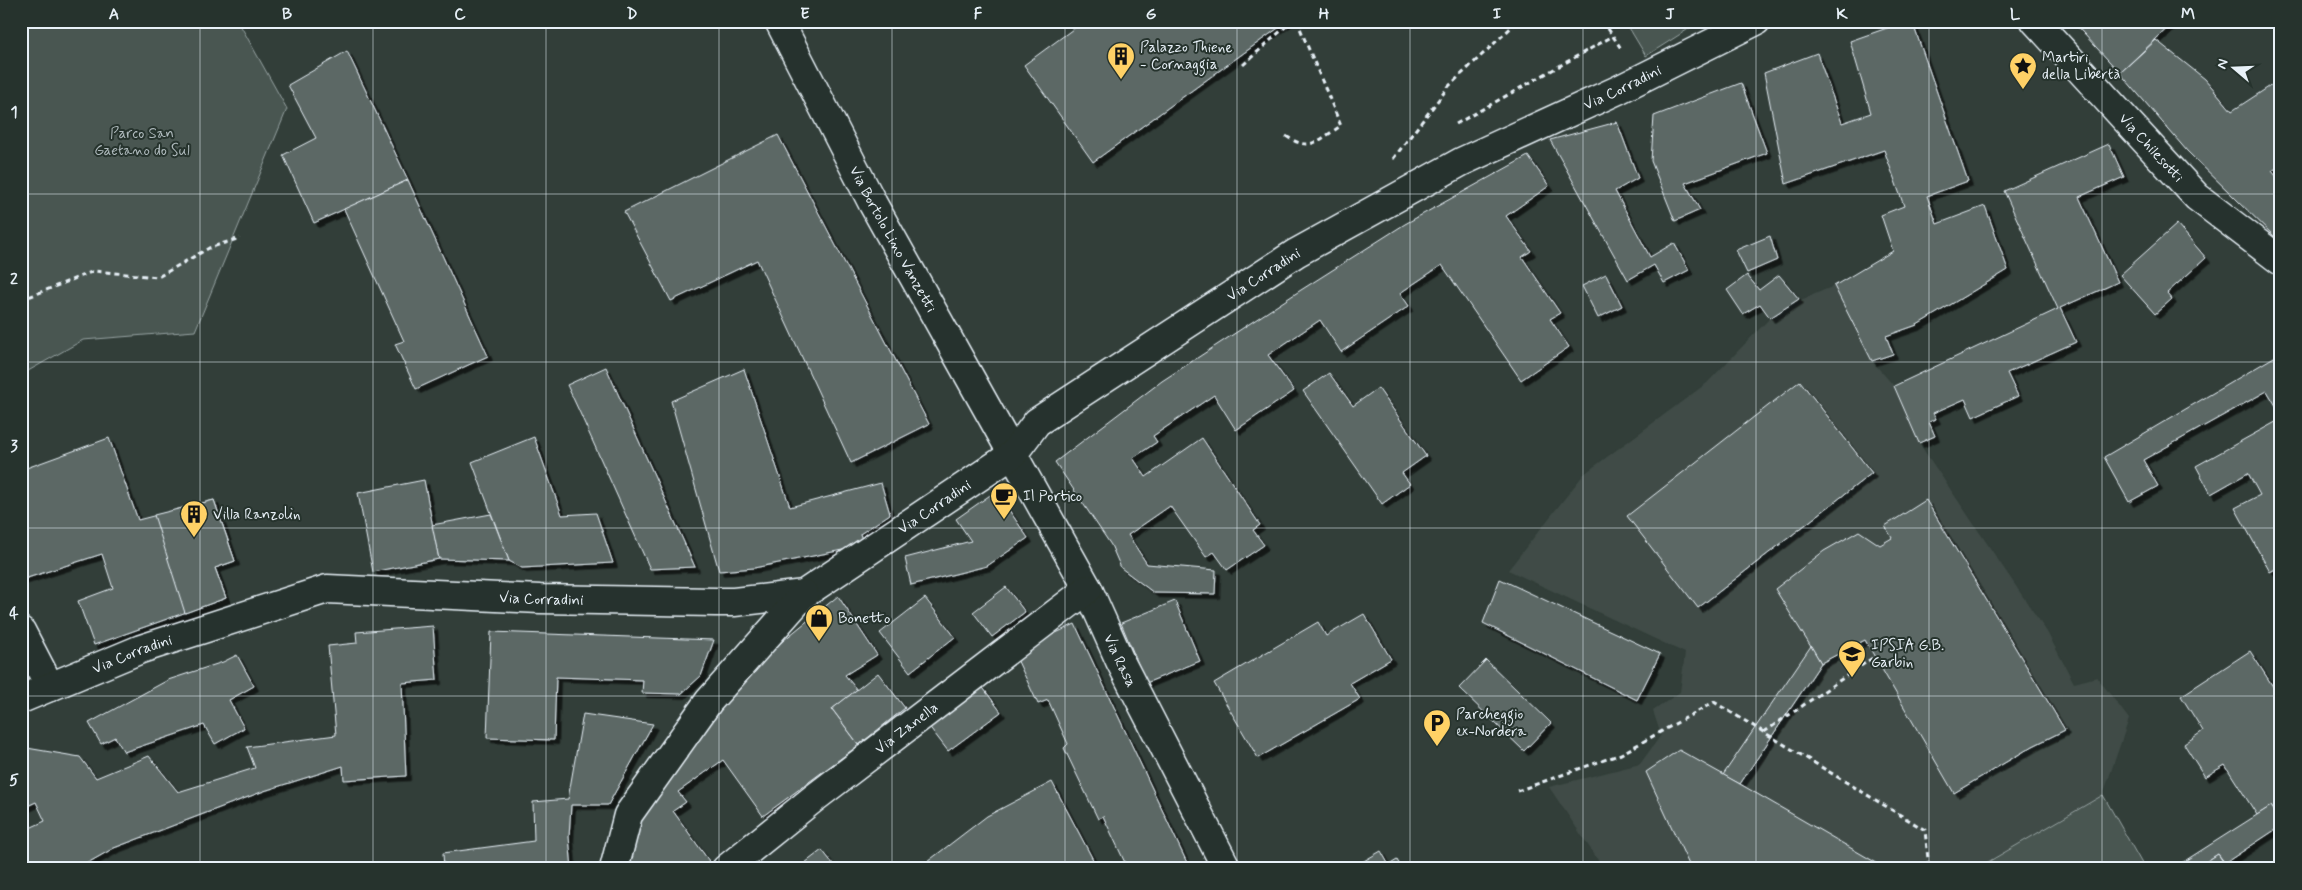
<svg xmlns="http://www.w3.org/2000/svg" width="2302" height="890" viewBox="0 0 2302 890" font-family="Mynerve,sans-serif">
<defs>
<filter id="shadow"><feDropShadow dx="4.5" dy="4.5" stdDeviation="0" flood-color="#0009"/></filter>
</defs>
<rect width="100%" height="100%" fill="#323e39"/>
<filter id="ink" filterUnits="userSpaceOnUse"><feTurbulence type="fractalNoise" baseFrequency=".02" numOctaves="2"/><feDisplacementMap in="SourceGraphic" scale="10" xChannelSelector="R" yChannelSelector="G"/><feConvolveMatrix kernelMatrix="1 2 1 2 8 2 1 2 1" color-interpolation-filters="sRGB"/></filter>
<g filter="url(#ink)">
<polygon fill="#3f4b46" points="1834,286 1872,361 1894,386 1919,443 2047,632 2074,683 2097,677 2129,719 2103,795 1976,869 1604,869 1549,787 1640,764 1661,735 1653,711 1680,692 1685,653 1508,570 1584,474 1707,383 1770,318 1791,304"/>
<g fill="#495651" stroke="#98a4a4">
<polygon points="21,21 238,21 287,109 195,331 83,340 21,375"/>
<polygon points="1625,21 1701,21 1646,56"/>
<polygon points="2103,795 2145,869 1976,869"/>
</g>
<g fill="#5c6865" stroke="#e8f1f8" filter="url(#shadow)">
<polygon points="1084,21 1288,21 1093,162 1024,65"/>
<polygon points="1907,21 1912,21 1968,181 1927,196 1937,224 1985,206 2008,270 1917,325 1886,336 1893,354 1872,361 1834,286 1893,251 1881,215 1904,206 1884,150 1786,184 1764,73 1817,53 1842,123 1871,113 1850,41"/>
<polygon points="2072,21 2175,21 2120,73"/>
<polygon points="2156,40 2205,79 2232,111 2281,79 2281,165 2272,171 2281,182 2281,243 2187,151 2120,73"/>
<polygon points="347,51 408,180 314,223 283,155 316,138 288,85"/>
<polygon points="1741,83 1767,153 1685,183 1700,210 1675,221 1651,161 1654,116"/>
<polygon points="1617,122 1638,178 1615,191 1650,257 1674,243 1689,270 1664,283 1654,265 1628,280 1550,140"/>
<polygon points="778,135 929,424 851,463 757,260 671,301 624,212"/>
<polygon points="2109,144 2124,177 2079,197 2118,282 2060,308 2076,342 2007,373 2018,396 1973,417 1965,399 1933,413 1936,419 1929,422 1935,436 1919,443 1894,386 2058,309 2004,191"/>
<polygon points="1528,156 1549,186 1506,216 1531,251 1522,257 1560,313 1550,319 1569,347 1521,380 1442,265 1400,293 1409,306 1341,352 1320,320 1268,355 1294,391 1236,430 1214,395 1153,436 1157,442 1133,458 1146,477 1202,438 1260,525 1253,530 1264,545 1227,570 1214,552 1206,557 1170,506 1128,535 1147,564 1216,570 1215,594 1154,593 1121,568 1111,545 1055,462 1162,381 1301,290 1405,224"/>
<polygon points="408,180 488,356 416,389 395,344 404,341 344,209"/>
<polygon points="2177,224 2206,258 2167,293 2172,299 2155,314 2120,275"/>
<polygon points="1770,236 1777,260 1747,273 1736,250"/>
<polygon points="1606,274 1622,306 1598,318 1582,286"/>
<polygon points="1747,275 1759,290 1779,275 1799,299 1770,318 1760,304 1743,314 1727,290"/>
<polygon points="2281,353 2281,414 2267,391 2143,460 2158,486 2129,502 2104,457"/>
<polygon points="606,367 695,567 650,569 580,413 567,385"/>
<polygon points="744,369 790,507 881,483 890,514 860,534 863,542 857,547 754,568 719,571 671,401"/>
<polygon points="1329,373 1353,406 1378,388 1426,456 1402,473 1410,484 1382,504 1303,391"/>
<polygon points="1800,381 1872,473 1698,608 1627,516"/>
<polygon points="2281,419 2281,566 2270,572 2235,508 2260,495 2248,473 2211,494 2196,466"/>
<polygon points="534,437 562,515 596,513 613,563 522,568 509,561 472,462"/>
<polygon points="109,438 138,520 214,500 235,561 215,568 226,598 94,645 78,601 113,588 102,554 21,580 21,470"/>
<polygon points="424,480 439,559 373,572 358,493"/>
<polygon points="996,491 1028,538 987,566 911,585 905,558 971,541 956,519"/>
<polygon points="214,500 235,561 215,568 226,598 185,613 154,515"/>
<polygon points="1926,500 2065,730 2033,746 1954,793 1865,640 1821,663 1775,589 1824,551 1859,531 1880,545 1892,538 1885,526"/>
<polygon points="491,514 509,561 439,559 432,525"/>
<polygon points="1500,579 1660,654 1637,700 1483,623"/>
<polygon points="1006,587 1025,612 992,637 973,612"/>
<polygon points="838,596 877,655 845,675 857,690 832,709 859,745 763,816 723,760 678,792 686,802 673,811 709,861 698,869 619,869 659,778 768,653"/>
<polygon points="925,598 955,637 910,672 880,633"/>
<polygon points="1175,601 1200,661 1146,683 1121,623"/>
<polygon points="1364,614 1391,659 1350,683 1360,699 1258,758 1214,683 1318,622 1326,636"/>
<polygon points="1075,624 1180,848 1190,869 1128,869 1103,816 1098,819 1064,748 1068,744 1048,700 1038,704 1015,655 1024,648"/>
<polygon points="433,626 437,680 402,683 406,776 344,780 343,766 264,791 114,848 77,869 21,869 21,832 45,821 36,802 21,809 21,747 80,757 96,778 149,756 178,792 255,768 247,747 336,735 328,646 357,643 356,632"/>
<polygon points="491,632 714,640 701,676 681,694 642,693 643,680 556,677 554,740 487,738"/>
<polygon points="1811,646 1821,663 1740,784 1723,775"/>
<polygon points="2250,651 2281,699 2281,821 2271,806 2257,815 2225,765 2205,777 2184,744 2203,731 2181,696"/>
<polygon points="237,655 254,686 229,700 244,728 215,744 204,725 124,752 115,737 101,744 89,723 168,680 223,662"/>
<polygon points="1486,660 1551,723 1524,751 1459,688"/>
<polygon points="878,673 905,708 859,745 832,709"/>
<polygon points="981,685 1001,712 948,751 928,725"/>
<polygon points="583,714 653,724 608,805 571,805 569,837 572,869 444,869 443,853 534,841 533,802 568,799"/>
<polygon points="1679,750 1740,784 1887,869 1691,869 1646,772"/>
<polygon points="1052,782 1098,869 926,869 923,865 987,816"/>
<polygon points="2271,806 2281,821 2281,826 2225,863 2218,854 2195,869 2172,869"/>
<polygon points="822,850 837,869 801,869 801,866"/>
<polygon points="1381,851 1389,865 1397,860 1402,869 1350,869"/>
<polygon points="2218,854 2228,869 2195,869"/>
</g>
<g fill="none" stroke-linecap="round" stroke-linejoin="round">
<g stroke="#e8f1f8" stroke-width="31">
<g id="minor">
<path id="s1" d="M 779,21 L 873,204 L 1088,589 L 1120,661 L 1227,869"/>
<path id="s2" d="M 2035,21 L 2197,197 L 2281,261"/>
<polyline points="21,631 50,687"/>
<path id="s3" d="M 21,699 L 141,649 L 327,589 L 540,599 L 715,602 L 734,602 L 804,594 L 1013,454 L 1037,422 L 1296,253 L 1461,162 L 1618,90 L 1756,21"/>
<polyline points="614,869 628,815 709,701 804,594"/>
<path id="s4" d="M 726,869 L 813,799 L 1088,589"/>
</g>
</g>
<g stroke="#e8f1f8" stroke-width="3" stroke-dasharray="5 4" stroke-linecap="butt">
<polyline points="1603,21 1622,50"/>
<polyline points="1243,65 1292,21"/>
<polyline points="1456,124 1613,36"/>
<path d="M 1286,136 C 1311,153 1318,140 1341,126 L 1297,21"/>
<polyline points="1393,159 1449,86 1518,21"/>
<polyline points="21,300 94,271 158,277 209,248 240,238"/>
<polyline points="1764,732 1874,657"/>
<polyline points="1517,791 1621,754 1714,702 1925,830 1929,869"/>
</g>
<use href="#minor" stroke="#26332d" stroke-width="28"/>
</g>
</g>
<path fill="none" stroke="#e8f1f8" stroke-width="1" stroke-opacity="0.55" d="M 200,21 L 200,869M 373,21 L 373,869M 546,21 L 546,869M 719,21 L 719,869M 892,21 L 892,869M 1065,21 L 1065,869M 1237,21 L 1237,869M 1410,21 L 1410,869M 1583,21 L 1583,869M 1756,21 L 1756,869M 1929,21 L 1929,869M 2102,21 L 2102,869M 21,194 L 2281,194M 21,362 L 2281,362M 21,528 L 2281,528M 21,696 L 2281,696"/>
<defs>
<g id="building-pin" transform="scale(1.4375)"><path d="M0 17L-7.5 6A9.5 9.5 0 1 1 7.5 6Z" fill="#ffd166" stroke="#26332d"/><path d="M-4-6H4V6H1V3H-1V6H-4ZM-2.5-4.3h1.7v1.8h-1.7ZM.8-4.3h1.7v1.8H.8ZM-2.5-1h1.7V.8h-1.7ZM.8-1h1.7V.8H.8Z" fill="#111"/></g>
<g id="sight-pin" transform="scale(1.4375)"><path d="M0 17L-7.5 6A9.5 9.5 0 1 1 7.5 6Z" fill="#ffd166" stroke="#26332d"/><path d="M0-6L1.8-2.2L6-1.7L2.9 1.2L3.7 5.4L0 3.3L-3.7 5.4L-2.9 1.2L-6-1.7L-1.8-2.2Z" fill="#111"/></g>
<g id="cafe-pin" transform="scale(1.4375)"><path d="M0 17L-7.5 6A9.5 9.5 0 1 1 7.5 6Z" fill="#ffd166" stroke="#26332d"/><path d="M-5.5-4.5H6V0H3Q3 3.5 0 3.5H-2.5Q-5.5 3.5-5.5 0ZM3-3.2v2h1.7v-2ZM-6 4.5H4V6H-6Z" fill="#111"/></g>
<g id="shop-pin" transform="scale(1.4375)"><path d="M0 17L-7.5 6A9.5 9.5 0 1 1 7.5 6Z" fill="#ffd166" stroke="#26332d"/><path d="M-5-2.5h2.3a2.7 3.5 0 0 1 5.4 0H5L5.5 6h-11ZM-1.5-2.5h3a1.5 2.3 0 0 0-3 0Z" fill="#111"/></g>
<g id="school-pin" transform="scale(1.4375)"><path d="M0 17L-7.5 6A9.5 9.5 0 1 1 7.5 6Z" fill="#ffd166" stroke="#26332d"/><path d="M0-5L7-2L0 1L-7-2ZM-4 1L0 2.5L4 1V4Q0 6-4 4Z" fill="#111"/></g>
<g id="parking-pin" transform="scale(1.4375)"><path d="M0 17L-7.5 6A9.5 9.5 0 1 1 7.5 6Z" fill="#ffd166" stroke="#26332d"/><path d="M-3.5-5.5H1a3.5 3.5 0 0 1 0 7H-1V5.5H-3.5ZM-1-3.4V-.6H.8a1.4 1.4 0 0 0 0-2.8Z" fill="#111"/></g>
</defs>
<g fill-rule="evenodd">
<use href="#building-pin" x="1121" y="56"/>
<use href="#sight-pin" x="2023" y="66"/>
<use href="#cafe-pin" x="1004" y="496"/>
<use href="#building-pin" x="194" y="514"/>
<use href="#shop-pin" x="819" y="618"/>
<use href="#school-pin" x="1852" y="654"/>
<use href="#parking-pin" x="1437" y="723"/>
</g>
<g text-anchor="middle" stroke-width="4" stroke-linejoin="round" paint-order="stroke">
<g font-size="15" fill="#e8f1f8" stroke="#26332d" text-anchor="start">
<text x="1140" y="52">Palazzo Thiene<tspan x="1140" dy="17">- Cornaggia</tspan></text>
<text x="2042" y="62">Martiri<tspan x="2042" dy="17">della Libertà</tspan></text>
<text x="1023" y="501">Il Portico</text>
<text x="213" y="519">Villa Ranzolin</text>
<text x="838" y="623">Bonetto</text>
<text x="1871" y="650">IPSIA G.B.<tspan x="1871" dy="17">Garbin</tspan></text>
<text x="1456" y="719">Parcheggio<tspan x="1456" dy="17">ex-Nordera</tspan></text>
</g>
<g font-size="15" fill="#e8f1f8" stroke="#26332d">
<text dy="5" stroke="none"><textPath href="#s3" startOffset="1770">Via Corradini</textPath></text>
<text dy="5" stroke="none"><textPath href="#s2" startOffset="172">Via Chilesotti</textPath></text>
<text dy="5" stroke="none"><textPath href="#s1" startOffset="246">Via Bortolo Lino Vanzetti</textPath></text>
<text dy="5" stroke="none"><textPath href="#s3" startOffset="1365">Via Corradini</textPath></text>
<text dy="5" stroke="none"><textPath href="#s3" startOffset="960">Via Corradini</textPath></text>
<text dy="5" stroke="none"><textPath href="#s3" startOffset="540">Via Corradini</textPath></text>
<text dy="5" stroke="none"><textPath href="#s3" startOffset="120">Via Corradini</textPath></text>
<text dy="5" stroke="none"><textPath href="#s1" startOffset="725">Via Rasa</textPath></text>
<text dy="5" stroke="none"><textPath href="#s4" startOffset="229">Via Zanella</textPath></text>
</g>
<g font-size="15" fill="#b0bbbe" stroke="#26332d">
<text x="142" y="138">Parco San<tspan x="142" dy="17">Gaetano do Sul</tspan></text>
</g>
</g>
<rect width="2302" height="890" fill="none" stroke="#26332d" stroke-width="55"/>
<g transform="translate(2234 68) rotate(289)" stroke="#26332d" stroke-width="4" paint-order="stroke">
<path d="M0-4L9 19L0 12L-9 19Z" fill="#e8f1f8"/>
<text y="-8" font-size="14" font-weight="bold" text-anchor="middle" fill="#e8f1f8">N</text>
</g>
<rect x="28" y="28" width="2246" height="834" fill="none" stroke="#e8f1f8" stroke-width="2"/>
<g font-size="16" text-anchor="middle" font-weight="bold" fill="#e8f1f8">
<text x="114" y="19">A</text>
<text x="287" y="19">B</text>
<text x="460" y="19">C</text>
<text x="632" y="19">D</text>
<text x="805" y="19">E</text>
<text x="978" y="19">F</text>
<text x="1151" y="19">G</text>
<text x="1324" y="19">H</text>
<text x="1497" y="19">I</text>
<text x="1670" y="19">J</text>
<text x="1842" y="19">K</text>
<text x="2015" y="19">L</text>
<text x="2188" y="19">M</text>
<text x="14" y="117">1</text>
<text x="14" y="284">2</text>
<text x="14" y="451">3</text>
<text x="14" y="618">4</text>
<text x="14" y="785">5</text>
</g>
</svg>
